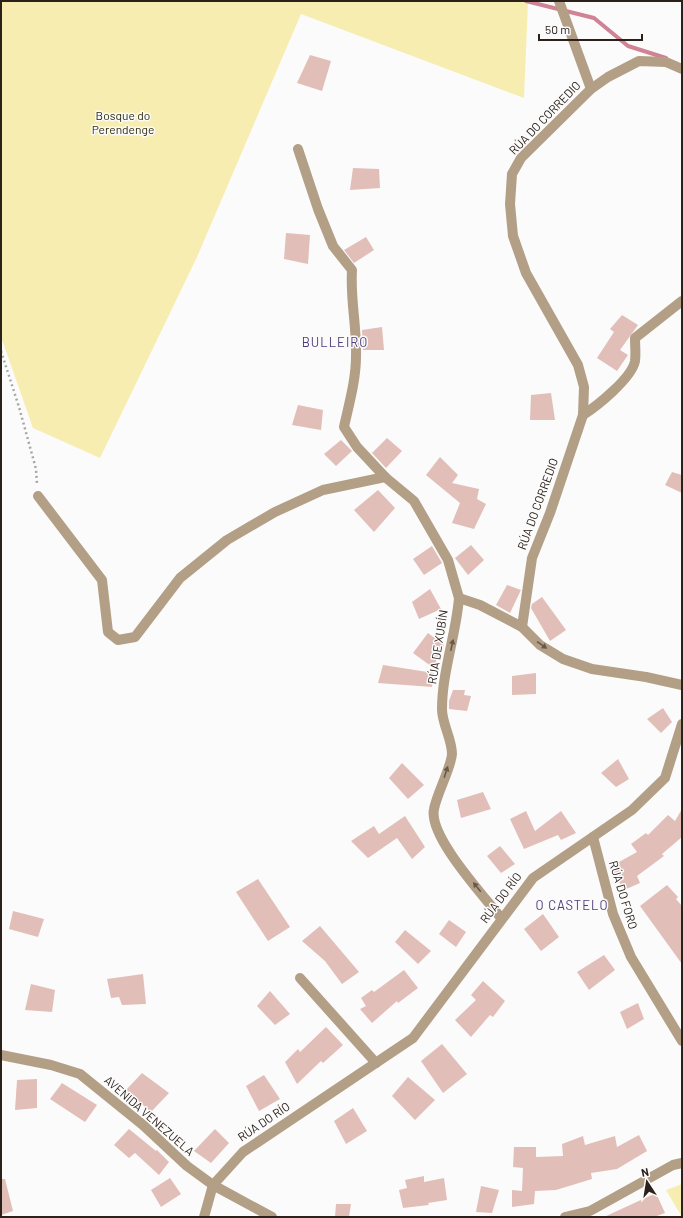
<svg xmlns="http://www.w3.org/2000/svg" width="683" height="1218" viewBox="0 0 683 1218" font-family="Barlow,sans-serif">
<rect width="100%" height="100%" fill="#fbfbfb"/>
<g fill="#f7edb0">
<polygon points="1,1 528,1 524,98 301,14 197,257 100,458 33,428 1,337"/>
<polygon points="682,1184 682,1217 666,1190"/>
</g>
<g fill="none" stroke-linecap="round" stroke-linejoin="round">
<polyline stroke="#cf8394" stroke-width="4" points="526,1 594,18 628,46 666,58"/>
</g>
<g fill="#e2beb9">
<polygon points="310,55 331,61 322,91 297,83"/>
<polygon points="353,168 379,169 380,188 350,190"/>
<polygon points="286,233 310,235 308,264 284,259"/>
<polygon points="366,237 374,250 354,263 344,250"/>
<polygon points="622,315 638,325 620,350 628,355 617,371 597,358 614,332 610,329"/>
<polygon points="382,327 384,350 363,350 362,330"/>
<polygon points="551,393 555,420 530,420 531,395"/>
<polygon points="298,405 323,410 321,430 292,425"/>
<polygon points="387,438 402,451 386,468 372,453"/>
<polygon points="341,440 352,451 336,466 324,454"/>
<polygon points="440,457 458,475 452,483 479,489 477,499 486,504 474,529 452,523 460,503 426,475"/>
<polygon points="672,472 682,475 682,493 665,485"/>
<polygon points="378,490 395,508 374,532 354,510"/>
<polygon points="471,545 484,560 468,575 455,558"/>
<polygon points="432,546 442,563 424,575 413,559"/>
<polygon points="507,585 521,590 510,613 496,605"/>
<polygon points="430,589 441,609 419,619 412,602"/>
<polygon points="542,597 566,630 550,641 531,608 532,604"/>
<polygon points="428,633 444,645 436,661 435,669 413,653"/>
<polygon points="383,665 434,673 432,687 378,683"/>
<polygon points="536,673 536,694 512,695 512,676"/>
<polygon points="453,690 465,690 464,695 471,696 467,711 449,709 449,701"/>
<polygon points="663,708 672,722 661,733 647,719"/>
<polygon points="618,759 629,779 616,787 601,773"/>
<polygon points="402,763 424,785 408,799 389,778"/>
<polygon points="483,792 491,809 461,818 457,800"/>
<polygon points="682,809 682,837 662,854 664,856 637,876 640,883 624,890 610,867 637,852 631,844 646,833 648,835 668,815 675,821"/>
<polygon points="526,811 535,831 561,811 576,833 561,840 558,835 524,849 510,819"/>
<polygon points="405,816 425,847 412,859 397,838 368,858 351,841 374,826 379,834"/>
<polygon points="500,846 515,864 501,873 487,856"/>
<polygon points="258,879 290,927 268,941 236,892"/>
<polygon points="667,885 678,897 676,899 682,906 682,964 640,906"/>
<polygon points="13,911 44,919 38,937 9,929"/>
<polygon points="543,914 559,937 541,951 524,929"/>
<polygon points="449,920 466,932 456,947 439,934"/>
<polygon points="320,926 359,972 342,984 325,961 302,941"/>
<polygon points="405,930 431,951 418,964 395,942"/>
<polygon points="604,955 615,970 589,990 577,972"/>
<polygon points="404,970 418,988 398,1003 397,1001 372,1023 360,1009 366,1006 361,998 372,990 374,992"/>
<polygon points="143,974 146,1004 122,1005 119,997 111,998 107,979"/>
<polygon points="483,981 505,1001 493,1017 490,1015 471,1037 455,1020 476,1000 471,995"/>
<polygon points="31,984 55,990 52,1012 25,1010"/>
<polygon points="270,991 290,1014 275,1025 257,1006"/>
<polygon points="638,1003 644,1019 627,1029 620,1012"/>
<polygon points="326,1027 343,1045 323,1063 321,1061 297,1084 285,1062 298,1049 300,1052"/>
<polygon points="442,1044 467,1074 443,1093 421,1061"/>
<polygon points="142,1073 169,1093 151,1112 126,1090"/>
<polygon points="264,1075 280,1099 259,1111 246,1086"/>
<polygon points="408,1077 435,1100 415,1120 392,1096"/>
<polygon points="37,1079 37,1108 15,1110 17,1080"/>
<polygon points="62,1083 97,1105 85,1122 50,1099"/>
<polygon points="353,1108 367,1131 346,1144 334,1121"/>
<polygon points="129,1129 156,1151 157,1150 169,1162 159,1175 135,1153 129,1158 114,1145"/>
<polygon points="215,1129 229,1143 211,1163 194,1151"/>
<polygon points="639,1135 647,1151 617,1169 591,1173 592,1179 556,1190 535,1191 534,1204 512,1207 512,1190 522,1191 523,1168 513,1167 514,1147 536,1147 536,1157 563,1156 562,1144 583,1136 585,1145 615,1136 617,1147"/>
<polygon points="424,1176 424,1182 444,1178 447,1200 428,1203 429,1205 403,1208 399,1190 407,1188 405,1180"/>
<polygon points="170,1178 181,1194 161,1207 151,1190"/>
<polygon points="1,1179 5,1179 13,1211 1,1215"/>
<polygon points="481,1186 499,1190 492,1213 476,1212"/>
<polygon points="656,1193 665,1213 654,1217 604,1217"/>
<polygon points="336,1204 351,1204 349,1217 335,1217"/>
</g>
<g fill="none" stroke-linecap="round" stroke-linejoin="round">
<polyline stroke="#aaa5a3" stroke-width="2.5" stroke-dasharray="2 3" stroke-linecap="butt" points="1,351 19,407 36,469 37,485"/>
<g stroke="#b29f85" stroke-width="10">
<polyline points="559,1 591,89"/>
<path d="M 298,149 L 318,209 L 333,246 L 352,270 C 350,299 357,327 356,356 C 356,380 349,404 344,427 L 357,447 L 385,477 L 414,501 L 448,560 L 459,598"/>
<path d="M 583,415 C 597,406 632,378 635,361 C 636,354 635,346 635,338 L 682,301"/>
<polyline points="38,496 102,580 108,632 118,640 135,637 180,578 227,540 275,512 323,490 385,477"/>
<polyline points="522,627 532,558 550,513 583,415 584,387 578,365 526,273 513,236 510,204 512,174 521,158 591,89 608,77 639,61 666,62 682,69"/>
<polyline points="593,837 613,914 631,957 682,1041"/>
<path d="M 501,918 C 484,896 428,836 434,809 C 437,793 451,768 452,754 C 452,739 442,724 442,709 C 442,672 456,635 459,598 L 480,605 L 522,627 L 540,645 L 563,659 L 592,669 L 646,677 L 682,685"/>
<polyline points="300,978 376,1063"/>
<polyline points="1,1055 51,1065 80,1074 143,1125 187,1166 213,1185 272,1217"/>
<polyline points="204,1217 213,1185 243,1152 413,1038 533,878 632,810 665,778 682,724"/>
<polyline points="565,1217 590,1211 673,1165 682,1163"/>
</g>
</g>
<defs><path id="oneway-solid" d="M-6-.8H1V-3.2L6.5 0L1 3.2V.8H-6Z"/></defs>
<g fill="#68594a">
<use href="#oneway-solid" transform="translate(452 645) rotate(-78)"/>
<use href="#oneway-solid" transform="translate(542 645) rotate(35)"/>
<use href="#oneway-solid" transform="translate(446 772) rotate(-72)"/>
<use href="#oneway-solid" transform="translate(477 887) rotate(-129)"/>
</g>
<g text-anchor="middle" stroke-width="3" stroke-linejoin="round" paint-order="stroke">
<g font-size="12" fill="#2f2a08" stroke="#fbfbfb">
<text x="123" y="120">Bosque do<tspan x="123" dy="14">Perendenge</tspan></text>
</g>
<g font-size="12" fill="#2b201a" stroke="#fbfbfb">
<text transform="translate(545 118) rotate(-46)" y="4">RÚA DO CORREDIO</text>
<text transform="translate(538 504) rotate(-70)" y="4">RÚA DO CORREDIO</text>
<text transform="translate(438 647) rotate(-81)" y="4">RÚA DE XUBÍN</text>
<text transform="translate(623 895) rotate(73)" y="4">RÚA DO FORO</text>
<text transform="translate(501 898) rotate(-53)" y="4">RÚA DO RÍO</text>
<text transform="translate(149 1116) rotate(41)" y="4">AVENIDA VENEZUELA</text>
<text transform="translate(264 1122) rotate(-34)" y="4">RÚA DO RÍO</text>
</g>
<g font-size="13" letter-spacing="1" fill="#4d3c79" stroke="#fbfbfb">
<text x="335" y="347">BULLEIRO</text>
<text x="572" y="910">O CASTELO</text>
</g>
</g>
<rect width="683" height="1218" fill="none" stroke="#2b201a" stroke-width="4"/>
<g transform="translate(647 1182) rotate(348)" stroke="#fbfbfb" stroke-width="3" paint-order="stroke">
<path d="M0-3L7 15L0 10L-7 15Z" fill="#2b201a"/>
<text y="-6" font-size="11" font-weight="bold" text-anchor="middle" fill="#2b201a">N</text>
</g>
<path d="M539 34v6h103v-6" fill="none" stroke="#2b201a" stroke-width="2"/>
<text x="545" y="34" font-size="12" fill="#2b201a" stroke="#fbfbfb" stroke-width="3" paint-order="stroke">50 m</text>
</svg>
